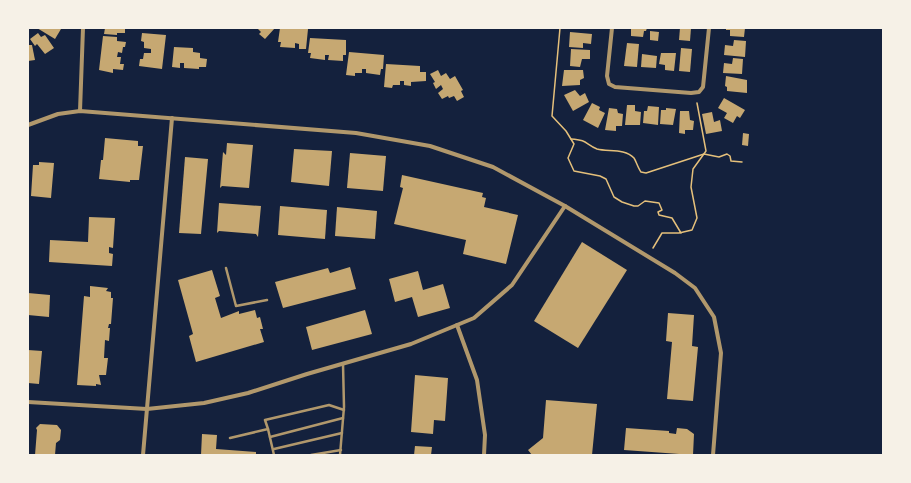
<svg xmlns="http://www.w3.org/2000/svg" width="911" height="483" viewBox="0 0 911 483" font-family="'DM Sans',sans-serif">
<rect width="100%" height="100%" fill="#14213d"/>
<g fill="#c6a872">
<polygon points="37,28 60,28 61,29 55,39"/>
<polygon points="105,28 125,28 125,33 117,33 117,35 104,34"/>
<polygon points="257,28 275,28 265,39 259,34 261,32"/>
<polygon points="280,28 308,29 306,49 299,49 299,44 295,43 295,48 280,47 281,42 278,42"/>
<polygon points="631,28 647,28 646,31 644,31 643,37 631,36"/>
<polygon points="680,28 691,28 690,41 679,40"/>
<polygon points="726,28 745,28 744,37 730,36 730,30 726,30"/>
<polygon points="650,31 659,32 658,41 650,40"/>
<polygon points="570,32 592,34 591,44 583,43 583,48 569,47"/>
<polygon points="38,33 41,37 45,35 54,48 45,54 37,44 35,46 30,39"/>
<polygon points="142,33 166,35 162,69 139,66 140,59 143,59 144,53 151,53 151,49 144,48 144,42 141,41"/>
<polygon points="103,36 117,37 117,41 126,42 125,47 123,47 122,53 118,52 117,57 121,57 120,64 124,64 123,70 113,69 113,73 99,70"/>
<polygon points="310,38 346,40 346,55 343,55 343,61 328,60 329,55 325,55 325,60 310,58 311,53 308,53"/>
<polygon points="734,40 746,41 745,57 724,55 725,45 733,46"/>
<polygon points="627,43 639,44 637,67 624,66"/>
<polygon points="28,45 32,45 35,60 28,61"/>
<polygon points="174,47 193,48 193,52 200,53 200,58 207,59 206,67 199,67 199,69 184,68 184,63 180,63 180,68 172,67"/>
<polygon points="681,48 692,49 690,72 679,71"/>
<polygon points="571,49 590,50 590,59 582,59 580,67 570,66"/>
<polygon points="349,52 384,55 383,69 381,69 380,75 366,73 366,69 362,69 362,73 355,73 355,76 346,75"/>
<polygon points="661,53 676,53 674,71 665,70 665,65 659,64"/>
<polygon points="642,54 657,56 656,68 641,67"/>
<polygon points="733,58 743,59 742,74 723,73 724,63 732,64"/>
<polygon points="386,64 420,66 420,72 426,72 426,81 411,82 411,86 404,85 404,81 400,81 400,85 393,85 392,88 384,87"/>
<polygon points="438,70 441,76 446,73 450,79 455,76 463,90 461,91 464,97 457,101 454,96 449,98 448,96 442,99 438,93 443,89 441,85 436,89 433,83 435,82 430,74"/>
<polygon points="564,70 583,70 584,78 580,80 580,85 562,86"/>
<polygon points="726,76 747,80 747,93 727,91 727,87 725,86"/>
<polygon points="575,90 580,96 585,93 589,102 573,111 564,95"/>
<polygon points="724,98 745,110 740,118 737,116 733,123 724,118 727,113 718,108"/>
<polygon points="592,103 600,107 599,110 605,113 598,128 583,120"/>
<polygon points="627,105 635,105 635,111 641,112 640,125 625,125"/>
<polygon points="648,106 659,107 658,125 643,123 644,111 647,111"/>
<polygon points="609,108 617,109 618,113 623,114 622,126 616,126 616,131 605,130"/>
<polygon points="666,108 676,109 673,125 660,124 661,110 666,110"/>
<polygon points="680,111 689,111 690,120 694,121 693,130 685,130 685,134 679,133"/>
<polygon points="712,112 714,122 720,120 722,131 706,134 702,114"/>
<polygon points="743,133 749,134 748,146 742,145"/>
<polygon points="105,138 138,141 138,146 143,146 139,180 130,180 130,182 99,179 101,160 103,160"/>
<polygon points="227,143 253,145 249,188 222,186 220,188 223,152 226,155"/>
<polygon points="294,149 332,151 329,186 291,182"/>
<polygon points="350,153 386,156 383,191 347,188"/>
<polygon points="185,157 208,159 201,234 179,233"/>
<polygon points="39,162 54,163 51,198 31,196 33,165 39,165"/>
<polygon points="402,175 483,193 482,197 486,198 484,207 518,215 506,264 463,254 466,240 394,224 403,188 400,187"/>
<polygon points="219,203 261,206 258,237 256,234 219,231 217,233"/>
<polygon points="280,206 327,210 325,239 278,235"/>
<polygon points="337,207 377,211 375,239 335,236"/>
<polygon points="89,217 115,218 113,248 109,247 109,253 113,254 112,266 49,262 50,240 88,242"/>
<polygon points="582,242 627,270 578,348 534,321"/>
<polygon points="350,267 356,289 283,308 275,282 328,268 330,273"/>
<polygon points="212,270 220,296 215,298 221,318 239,311 239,314 255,310 257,318 260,317 263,329 260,329 264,342 196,362 189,336 193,334 178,280"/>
<polygon points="418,271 423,290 443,284 450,308 418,317 412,297 395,302 389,279"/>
<polygon points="90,286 108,288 106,291 111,292 111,298 113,298 111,324 109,324 108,328 110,328 109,341 105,340 104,358 108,358 106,375 99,375 101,385 96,384 96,386 77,385 84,296 90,297"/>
<polygon points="28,293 50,295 49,317 28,315"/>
<polygon points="365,310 372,334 312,350 306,327"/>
<polygon points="668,313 694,315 692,346 698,347 693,401 667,399 672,342 666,341"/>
<polygon points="28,350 42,351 39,384 28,383"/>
<polygon points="415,375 448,378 445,421 434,420 433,434 411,432"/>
<polygon points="546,400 597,404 592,455 532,455 528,450 543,438"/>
<polygon points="40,424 57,425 61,430 60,440 56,443 55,455 35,455 37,430 36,428"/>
<polygon points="626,428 669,431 669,433 676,434 677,428 687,429 694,434 693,455 624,450"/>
<polygon points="202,434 217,435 216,449 256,452 256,455 201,455"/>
<polygon points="415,446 432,447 431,455 414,455"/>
</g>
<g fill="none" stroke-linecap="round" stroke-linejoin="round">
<g stroke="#e5c07b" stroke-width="1.5">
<polyline points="560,28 552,116 566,131 574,144 568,158 574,171 600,176 606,179 614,197 622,202 634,206 638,206 645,201 659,203 662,210 658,212 659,215 672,218 681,233"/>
<path d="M 571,139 C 588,140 585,144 597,149 C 608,152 625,148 634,158 C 636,161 638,168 641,172 L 646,173 L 704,154 L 719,157 L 727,154 L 730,156 L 731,161 L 742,162"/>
<polyline points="653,248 662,233 679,233 692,230 697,218 691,187 693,169 706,151 697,103"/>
</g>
<g stroke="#b1986c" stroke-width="2.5">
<polyline points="226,268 236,306 267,300"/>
<polyline points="268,429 274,455"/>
<polyline points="270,437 343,418"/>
<polyline points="230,438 268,429 265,420 329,405 344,410"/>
<polyline points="274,449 342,433"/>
<polyline points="311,455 341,450"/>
<polyline points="340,455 344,407 343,364"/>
</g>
<g stroke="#b1986c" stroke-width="4">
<polyline points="612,28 607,76 609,84 615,87 691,93 699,92 703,87 709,28"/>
<polyline points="80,111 83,28"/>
<polyline points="28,125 58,114 80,111 356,133 430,146 493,167 565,206 675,273 695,288 714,317 721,353 713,455"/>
<polyline points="457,325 477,380 485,435 484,455"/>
<polyline points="28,402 147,409 204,403 248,393 307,374 411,344 474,318 512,285 565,206"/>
<polyline points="143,455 172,118"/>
</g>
</g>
<rect width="911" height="483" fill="none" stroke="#f6f1e7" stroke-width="58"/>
</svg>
